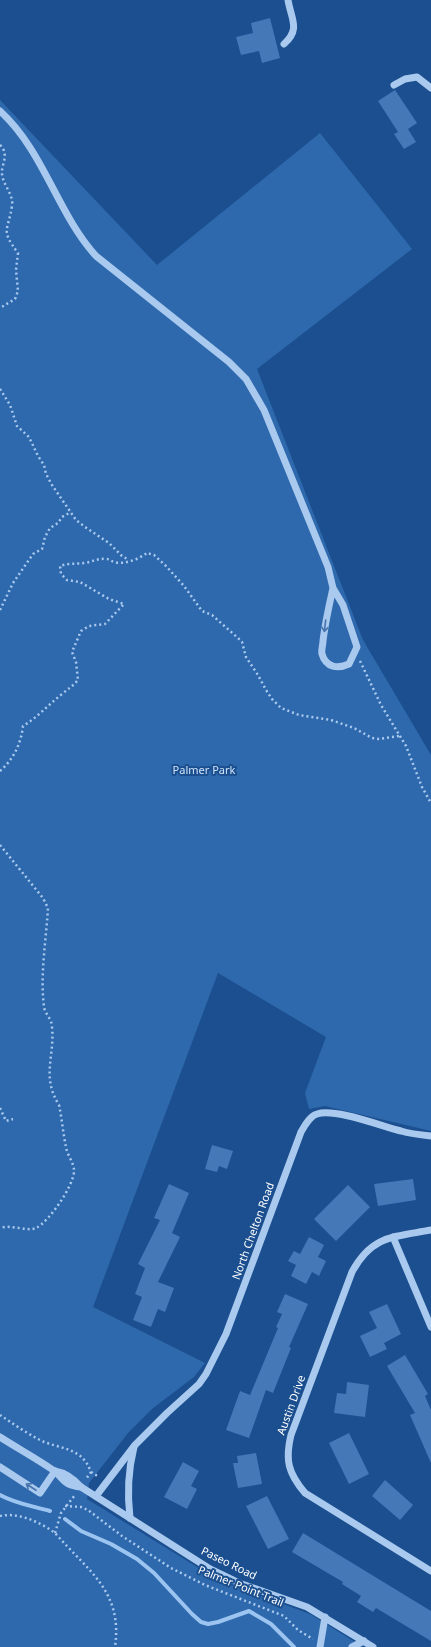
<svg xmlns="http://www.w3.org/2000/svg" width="431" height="1647" viewBox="0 0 431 1647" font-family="'Noto Sans',sans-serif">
<rect width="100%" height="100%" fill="#1b4f8f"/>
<polygon fill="#2e69ad" points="0,100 157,265 320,133 412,249 257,369 363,640 431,755 431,1131 325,1106 309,1109 305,1093 326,1037 218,973 93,1307 205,1363 194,1377 152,1409 128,1433 89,1483 87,1499 218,1580 310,1614 363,1647 0,1647"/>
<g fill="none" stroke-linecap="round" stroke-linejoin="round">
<g stroke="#9cc4f0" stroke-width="4">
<path d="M 0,1495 C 16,1504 33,1506 50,1511"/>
<polyline points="65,1519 81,1531 111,1544 137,1559 154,1573 192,1614 201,1622 208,1624 218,1622 249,1611 271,1624 294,1647"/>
</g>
</g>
<g fill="#4478b7">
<polygon points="270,18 280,58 262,63 259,51 241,55 236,37 253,33 251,23"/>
<polygon points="395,90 417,123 408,129 416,142 404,149 394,134 398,132 378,101"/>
<polygon points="212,1145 233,1151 227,1169 219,1166 217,1172 205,1169"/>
<polygon points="413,1179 416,1200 378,1206 374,1184"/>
<polygon points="169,1184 189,1193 172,1233 180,1237 158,1282 174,1288 165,1312 158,1309 151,1327 133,1320 142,1297 135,1294 145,1268 138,1264 160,1220 154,1218"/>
<polygon points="348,1185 370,1207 336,1241 314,1219"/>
<polygon points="309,1237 324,1245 318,1257 326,1261 319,1276 312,1272 306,1284 291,1276 296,1265 288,1261 294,1251 300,1254"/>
<polygon points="285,1294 308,1304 289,1347 291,1348 273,1393 266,1390 249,1438 226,1430 240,1391 250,1395 278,1328 276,1327 282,1314 277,1312"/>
<polygon points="387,1304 401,1334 384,1343 387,1349 370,1357 360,1336 377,1328 369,1312"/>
<polygon points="405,1355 428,1394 425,1396 431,1410 431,1463 410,1415 415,1413 387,1366"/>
<polygon points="347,1382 369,1385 365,1417 334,1413 337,1393 346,1394"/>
<polygon points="349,1433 369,1474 349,1484 329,1443"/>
<polygon points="256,1453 262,1484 238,1488 233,1463 238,1463 237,1456"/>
<polygon points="183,1462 199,1471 191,1486 197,1489 187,1509 164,1497"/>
<polygon points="385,1480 413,1505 400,1520 372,1496"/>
<polygon points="267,1496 289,1539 268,1549 246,1506"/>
<polygon points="303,1533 431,1611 431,1641 376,1608 373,1612 357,1602 361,1596 342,1584 343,1582 292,1552"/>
</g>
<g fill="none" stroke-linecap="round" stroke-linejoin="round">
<g stroke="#a9c9ee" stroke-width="2.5" stroke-dasharray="2 3" stroke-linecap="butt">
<path d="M 0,145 C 10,155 1,164 2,174 C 3,185 14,195 12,206 C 8,232 0,229 18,253 L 16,270 L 18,291 L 15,299 L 0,308"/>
<polyline points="0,389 10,405 17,426 29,437 38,456 44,465 46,474 52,485 76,520 85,527 109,543 122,556 129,560"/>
<polyline points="0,610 13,583 33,554 42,549 45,537 50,528 58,523 62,517 71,512"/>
<polyline points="360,661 381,705 406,746 422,787 431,803"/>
<path d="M 0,771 C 13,760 21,744 23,726 C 38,717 48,705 62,694 C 68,689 73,686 78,680 L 76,662 L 72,652 L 81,631 L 89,626 L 105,624 L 124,604 L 109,599 L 80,582 L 67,580 L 61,574 L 60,566 C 68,563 76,564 84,563 C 92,562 98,558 106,559 C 110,559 111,561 114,562 C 124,565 139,559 147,553 L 154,555 L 166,566 L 184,586 L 202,611 L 212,615 L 238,638 L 242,642 L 246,657 L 258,675 L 266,690 L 272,699 L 281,708 L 299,715 L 331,720 L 354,728 L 372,738 L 379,739 L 399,736"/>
<path d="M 0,845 L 43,898 L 48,908 C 46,941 40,975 44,1007 C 45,1014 52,1019 52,1027 C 55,1057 41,1076 59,1105 C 62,1119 63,1133 66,1147 C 67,1155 74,1163 74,1170 C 75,1184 49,1222 36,1228 C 27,1232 11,1224 0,1228"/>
<polyline points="0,1108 6,1121 13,1119"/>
<path d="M 0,1415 C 12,1423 25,1432 38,1439 C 58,1450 81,1445 91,1472 L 86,1479"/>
<polyline points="91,1472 99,1477"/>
<polyline points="65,1506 81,1507 88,1510 122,1536 171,1568 205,1585 284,1616 298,1630 313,1639"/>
<path d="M 0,1516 C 18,1512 40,1522 55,1533 C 88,1571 123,1591 115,1647"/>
<polyline points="55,1533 61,1513 75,1495"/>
</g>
<g stroke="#a9c9ee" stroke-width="7">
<path d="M 284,44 C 301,29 291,19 288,0"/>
<polyline points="394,85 405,79 417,77 431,88"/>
<path d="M 0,111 C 44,151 57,213 96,256 L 229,362 L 246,379 L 264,410 L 328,567 L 333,588 L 343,605 L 357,647 L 349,664 C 338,669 326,668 322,654 C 321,650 323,645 323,641 C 325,623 329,606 333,588"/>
<path d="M 431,1230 C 394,1237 372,1235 352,1272 L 291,1435 C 285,1460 288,1473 305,1493 L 431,1571"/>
<polyline points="393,1237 431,1327"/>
<path d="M 0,1437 C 17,1448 36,1458 53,1470 C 65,1479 62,1485 81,1487"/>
<polyline points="0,1467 40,1493 55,1471"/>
<path d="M 55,1471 C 66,1473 73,1478 81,1487 L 210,1569 L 239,1583 L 307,1607 L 373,1647"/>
<path d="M 96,1496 L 135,1445 L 167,1413 L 199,1384 L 206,1374 L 226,1334 L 301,1132 C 305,1125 310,1116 317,1114 C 335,1108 381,1126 401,1131 C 411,1134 421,1135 431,1136"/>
<path d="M 130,1518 C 127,1493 128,1471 134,1447"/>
<polyline points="320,1647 325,1617"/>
<polyline points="352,1647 364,1641"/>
</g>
</g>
<defs><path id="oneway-shaft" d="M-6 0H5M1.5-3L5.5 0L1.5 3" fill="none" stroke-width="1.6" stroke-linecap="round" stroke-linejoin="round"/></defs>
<g stroke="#4674ac">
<use href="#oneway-shaft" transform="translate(325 626) rotate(97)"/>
<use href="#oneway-shaft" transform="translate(31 1487) rotate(-147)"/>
</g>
<g text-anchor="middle" stroke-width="4" stroke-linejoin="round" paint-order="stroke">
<g font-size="11" fill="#cfe3fa" stroke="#1b4f8f">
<text x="204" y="774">Palmer Park</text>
</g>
<g font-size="11" fill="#fff" stroke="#1b4f8f">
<text transform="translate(253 1231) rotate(-70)" y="4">North Chelton Road</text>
<text transform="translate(291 1405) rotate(-70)" y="4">Austin Drive</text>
<text transform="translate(229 1563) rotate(26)" y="4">Paseo Road</text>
<text transform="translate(241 1586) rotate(22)" y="4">Palmer Point Trail</text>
</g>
</g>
</svg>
